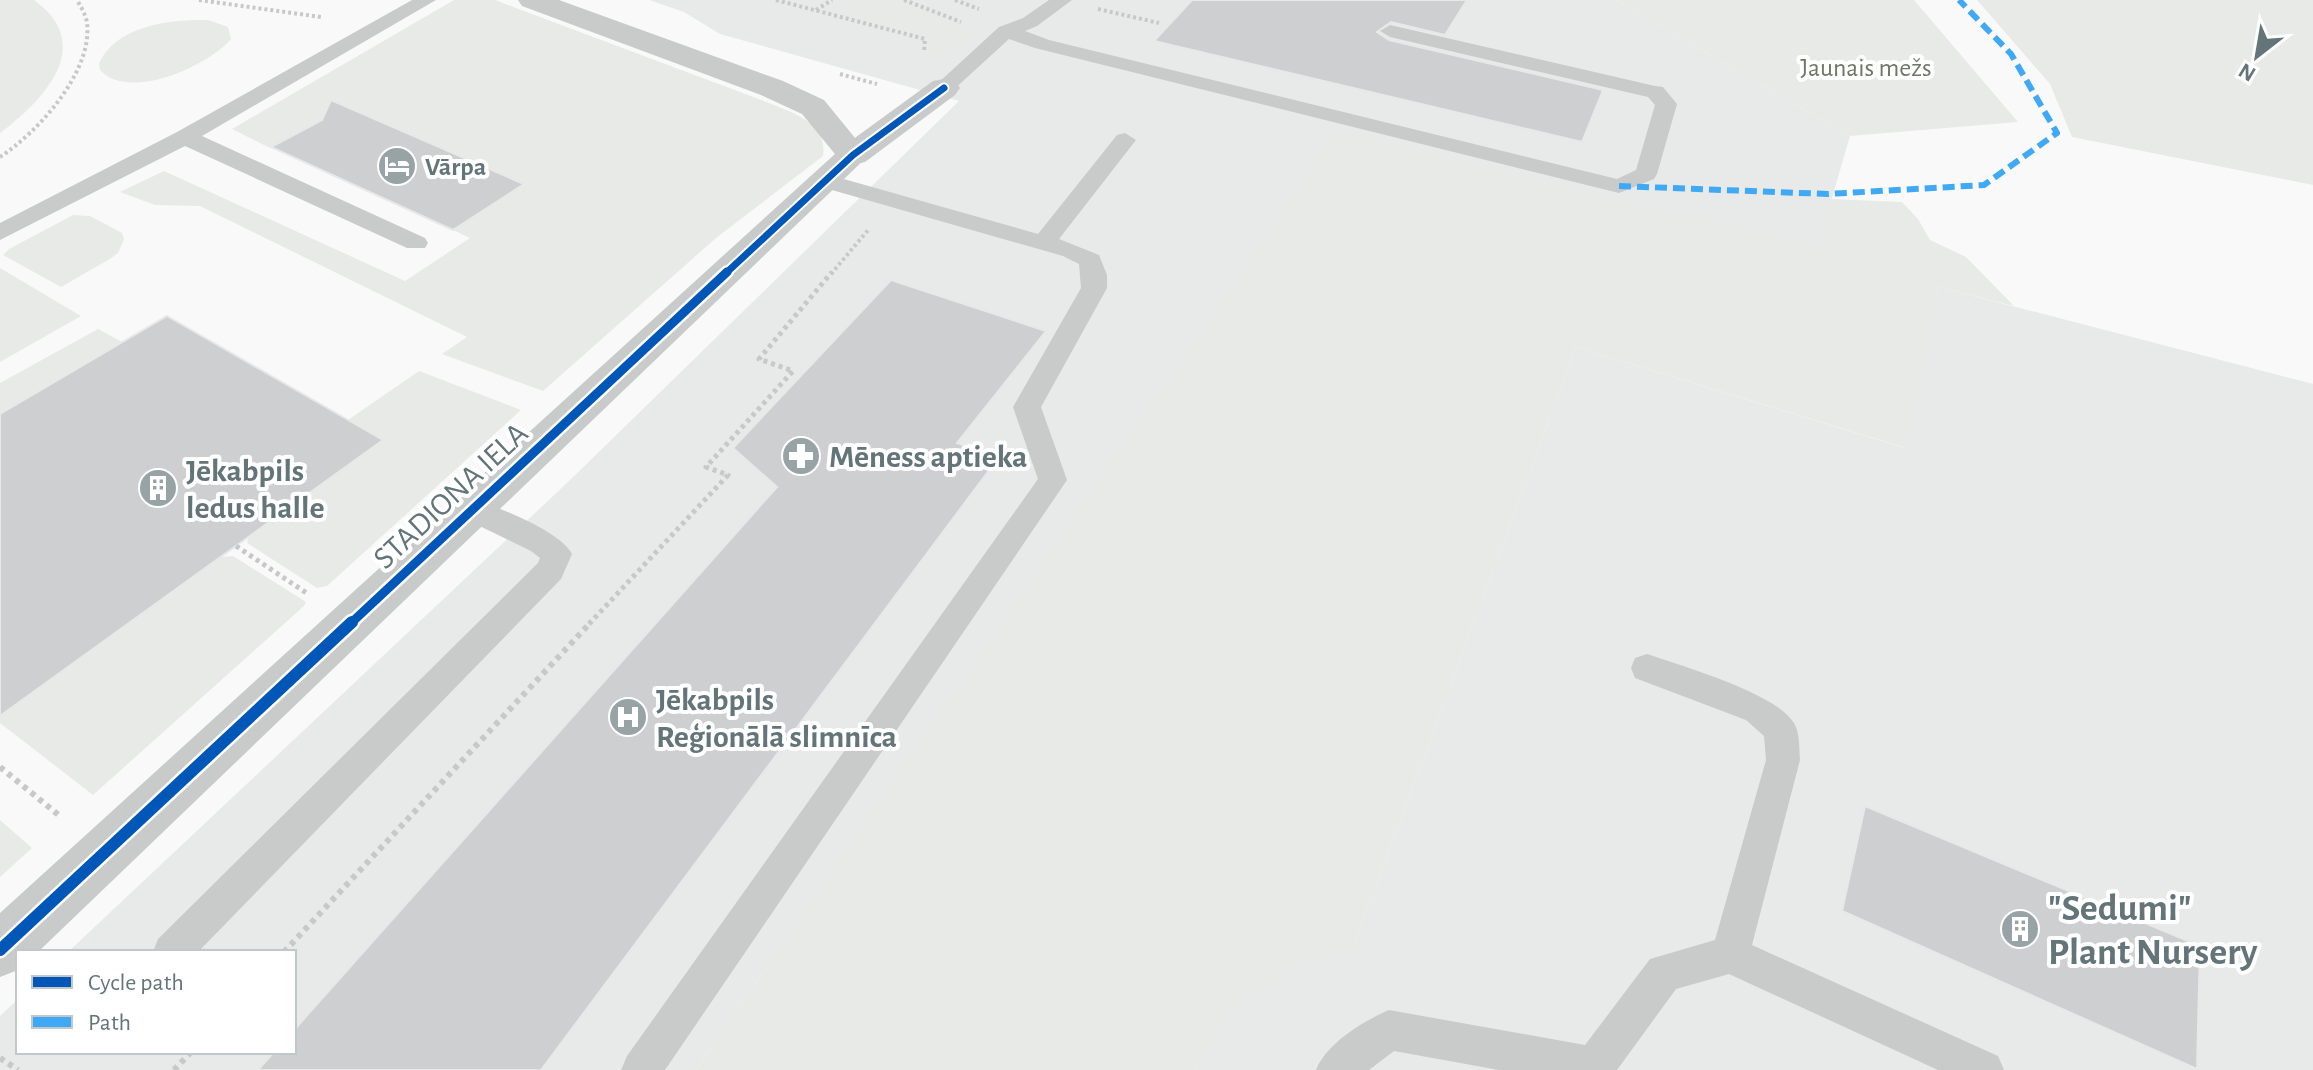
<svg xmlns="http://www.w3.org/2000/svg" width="2313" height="1070" viewBox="0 0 2313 1070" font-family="'Alegreya Sans',sans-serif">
<rect width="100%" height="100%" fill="#f9f9f9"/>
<g fill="#e8e9e9">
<polygon points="649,0 1616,0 1850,136 1817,249 1339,132 696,1070 0,1070 0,1016 18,999 18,1052 294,1052 294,952 68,952 568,482 959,101 720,34 684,12"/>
<polygon points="1939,287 2313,384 2313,1070 1195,1070 1210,1038 1241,1001 1281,971 1323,954 1353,948 1576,347 1905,448"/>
</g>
<g fill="#e8eae7">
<path d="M 0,0 L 34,0 C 96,45 45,99 0,133 Z"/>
<path d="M 454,0 L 495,0 L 769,103 C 793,113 828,123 823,156 L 716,238 L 543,391 L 442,354 L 467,337 L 200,206 L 155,205 L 120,192 L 164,171 L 405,281 L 470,238 L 453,230 L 523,184 L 326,118 L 270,148 L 232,129 Z"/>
<polygon points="853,0 896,0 961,25 970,31 971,36 940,57 933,58 933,37 844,12 847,3"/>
<polygon points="1616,0 1914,0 2018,122 1850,136"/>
<polygon points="1977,0 2313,0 2313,185 2072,137 2050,84"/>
<path d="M 208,20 L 228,27 L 231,39 C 208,66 129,102 100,70 L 99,63 C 117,25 171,19 208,20 Z"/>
<path d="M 1339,131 L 1817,249 L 1831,199 L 1902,202 L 1918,219 L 1930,240 L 1966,257 L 2014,306 L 1939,287 L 1906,448 L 1576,347 L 1353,948 C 1277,964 1228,999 1195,1070 L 696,1070 Z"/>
<polygon points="73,215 90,216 122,233 124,239 118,253 108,260 61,287 3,255 9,249"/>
<polygon points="0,268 81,316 0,362"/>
<polygon points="98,329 122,342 0,414 0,383"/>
<polygon points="419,371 521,410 327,586 317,588 247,543 249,536 383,440 348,420"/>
<polygon points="233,556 306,602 304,606 93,795 0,723 0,716 221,557"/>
<polygon points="0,820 32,848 0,877"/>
</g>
<g fill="#cdcfd0" stroke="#e8e8e8" stroke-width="2">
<polygon points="1192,0 1467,0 1445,35 1391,22 1377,32 1389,40 1603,90 1582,142 1154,41"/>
<polygon points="331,100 524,184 453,230 271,147 322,120"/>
<polygon points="891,280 1046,331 957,443 999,457 541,1070 258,1070 274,1052 294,1052 294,1030 777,487 733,448"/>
<polygon points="167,316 383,440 0,716 0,414"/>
<polygon points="1865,806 2200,946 2197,1069 1842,911"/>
</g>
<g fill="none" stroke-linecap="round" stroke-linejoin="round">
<g stroke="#c7c9c9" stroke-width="4" stroke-dasharray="3 3" stroke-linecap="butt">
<polyline points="199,0 321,17"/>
<polyline points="776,0 925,39 924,52"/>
<polyline points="904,0 961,22"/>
<polyline points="955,0 979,9"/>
<polyline points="1098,9 1159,23"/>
<polyline points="816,10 832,0"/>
<polyline points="840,74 877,84"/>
<path d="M 0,157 C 37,133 93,72 87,23 C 86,15 81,7 77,0"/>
<polyline points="831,274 869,229"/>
</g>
<g stroke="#c7c9c9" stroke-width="5" stroke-dasharray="4 4" stroke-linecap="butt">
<polyline points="236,546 308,594"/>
<polyline points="589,624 728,475 706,467 793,371 759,359 832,272"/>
</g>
<g stroke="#c7c9c9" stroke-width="6" stroke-dasharray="5 5" stroke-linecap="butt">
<polyline points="0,767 61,817"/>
<polyline points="284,952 591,622"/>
<polyline points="0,1058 18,1070"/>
<polyline points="174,1070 191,1052"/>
</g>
<g fill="#c9caca" fill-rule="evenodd">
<polygon points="412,0 436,0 202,136 425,238 428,243 425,248 407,248 185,146 0,240 0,223 177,132"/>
<polygon points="1049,0 1072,0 1037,26 1025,31 1049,40 1617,179 1636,170 1655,105 1648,97 1390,37 1380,31 1390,25 1655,86 1663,87 1677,104 1657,174 1654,179 1619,193 1035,48 1009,39 951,92 937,92 933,88 937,84 999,27 1023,18"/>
<polygon points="1125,133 1136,140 1059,239 1099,255 1107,275 1107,288 1041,407 1067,480 665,1070 621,1070 627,1056 1038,479 1013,407 1081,288 1079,264 1063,256 818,186 815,181 818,176 826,174 1038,234 1117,135"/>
<path d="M 473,499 C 498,507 560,531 572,554 L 561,579 L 198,952 L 153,952 L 158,939 L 538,563 L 540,558 L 531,551 L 463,518 L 458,510 L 463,502 Z"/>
<path d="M 1647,654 C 1682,666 1776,693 1794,723 C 1800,733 1799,748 1800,760 L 1752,945 L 1998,1056 L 2004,1070 L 1938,1070 L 1729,974 L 1676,989 L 1617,1070 L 1499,1070 L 1394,1051 L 1369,1070 L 1316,1070 C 1326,1044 1363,1021 1389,1010 L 1585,1045 L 1650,959 L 1715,940 L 1766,760 L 1764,736 L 1746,720 L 1635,678 L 1631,668 L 1635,658 Z"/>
</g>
<polygon fill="#c9caca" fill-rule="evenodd" points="944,79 955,81 960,88 955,95 865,162 853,165 841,162 837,155 841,148 933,81"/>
<polygon fill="#c9caca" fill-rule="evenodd" points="518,0 559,0 783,81 824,100 869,155 38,952 18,952 18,970 0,977 0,913 835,154 802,114 761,95 522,6"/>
<polyline stroke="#3fa9f5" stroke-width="6" stroke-dasharray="12 6" stroke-linecap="butt" points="1619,186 1828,194 1984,185 2057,133 2011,54 1959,0"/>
<g stroke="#fff" stroke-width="11">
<polyline id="cycleway-far2" points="725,274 853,155 944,88"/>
</g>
<g stroke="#fff" stroke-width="14">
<polyline id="cycleway-far1" points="350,624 727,272"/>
</g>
<g stroke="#fff" stroke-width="17">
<polyline id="cycleway" points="0,950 352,622"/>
</g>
<use href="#cycleway-far2" stroke="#0057b8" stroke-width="7"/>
<use href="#cycleway-far1" stroke="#0057b8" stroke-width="9"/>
<use href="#cycleway" stroke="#0057b8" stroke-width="12"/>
</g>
<defs>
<g id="hotel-disc" transform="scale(2)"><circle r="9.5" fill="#98a3a6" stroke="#fff"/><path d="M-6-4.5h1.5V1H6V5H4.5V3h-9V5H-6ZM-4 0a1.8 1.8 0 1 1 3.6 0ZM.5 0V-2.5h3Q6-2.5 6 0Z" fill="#fff"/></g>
<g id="pharmacy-disc" transform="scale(2)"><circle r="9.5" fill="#98a3a6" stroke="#fff"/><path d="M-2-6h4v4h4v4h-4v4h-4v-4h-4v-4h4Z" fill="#fff"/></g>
<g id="building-disc" transform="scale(2)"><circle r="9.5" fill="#98a3a6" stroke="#fff"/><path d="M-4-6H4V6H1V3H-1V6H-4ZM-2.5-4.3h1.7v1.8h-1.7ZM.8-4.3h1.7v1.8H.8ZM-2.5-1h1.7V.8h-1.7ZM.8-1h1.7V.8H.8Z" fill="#fff"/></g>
<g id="hospital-disc" transform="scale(2)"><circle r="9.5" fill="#98a3a6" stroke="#fff"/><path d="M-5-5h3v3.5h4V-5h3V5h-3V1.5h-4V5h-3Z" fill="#fff"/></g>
</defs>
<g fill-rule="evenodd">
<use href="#hotel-disc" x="397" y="166"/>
<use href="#pharmacy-disc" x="801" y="456"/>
<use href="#building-disc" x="158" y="488"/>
<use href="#hospital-disc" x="628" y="717"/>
<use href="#building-disc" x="2020" y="929"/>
</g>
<g text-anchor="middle" stroke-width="8" stroke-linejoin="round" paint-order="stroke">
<g font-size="26" fill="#6e7866" stroke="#fff">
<text x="1866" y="76">Jaunais mežs</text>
</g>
<g font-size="26" font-weight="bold" fill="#637579" stroke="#fff" text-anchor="start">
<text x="425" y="175">Vārpa</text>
</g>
<g font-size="32" font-weight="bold" fill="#637579" stroke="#fff" text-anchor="start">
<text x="829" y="467">Mēness aptieka</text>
<text x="186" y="481">Jēkabpils<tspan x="186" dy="37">ledus halle</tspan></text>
<text x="656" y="710">Jēkabpils<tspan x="656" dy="37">Reģionālā slimnīca</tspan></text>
</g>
<g font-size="32" fill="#637579" stroke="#fff">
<text transform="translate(450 495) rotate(-43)" y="11">STADIONA IELA</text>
</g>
<g font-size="38" font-weight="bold" fill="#637579" stroke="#fff" text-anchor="start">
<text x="2048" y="920">"Sedumi"<tspan x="2048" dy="44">Plant Nursery</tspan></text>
</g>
</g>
<rect x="16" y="950" width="280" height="104" fill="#ffffff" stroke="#c1c8c9" stroke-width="2"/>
<rect x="32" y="976" width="40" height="12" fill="#0057b8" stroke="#c1c8c9" stroke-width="2"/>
<text x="88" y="990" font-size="24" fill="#637579">Cycle path</text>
<rect x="32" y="1016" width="40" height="12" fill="#3fa9f5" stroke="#c1c8c9" stroke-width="2"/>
<text x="88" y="1030" font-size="24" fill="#637579">Path</text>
<g transform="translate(2257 56) rotate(211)" stroke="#ffffff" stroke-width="6" paint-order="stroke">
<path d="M0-6L14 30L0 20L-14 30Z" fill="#637579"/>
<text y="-12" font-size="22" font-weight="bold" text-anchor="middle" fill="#637579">N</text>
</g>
</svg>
